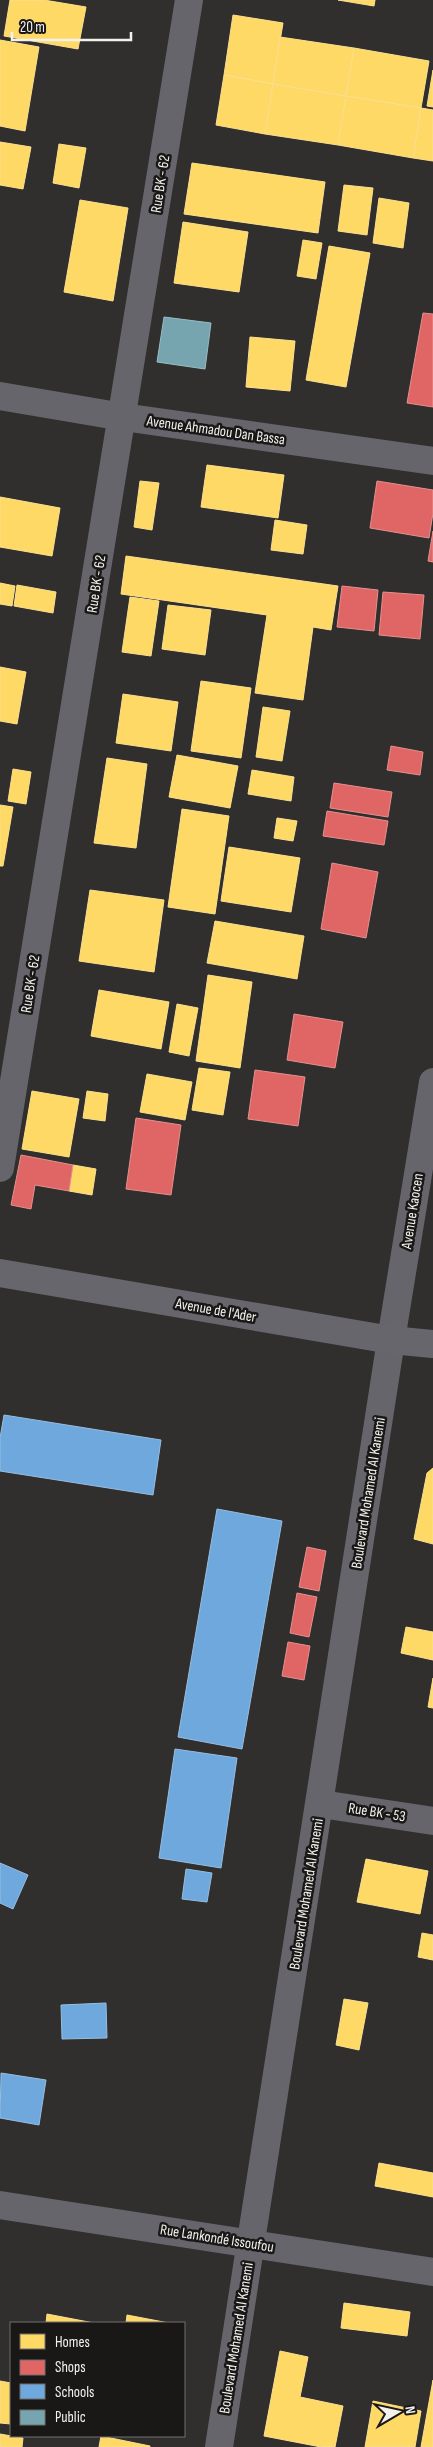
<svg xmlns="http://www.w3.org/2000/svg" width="433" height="2447" viewBox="0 0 433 2447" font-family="'Sofia Sans Condensed',sans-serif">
<rect width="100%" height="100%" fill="#312f2d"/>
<g fill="#ffd966" stroke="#fbe08f">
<polygon points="10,0 44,0 86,7 78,49 4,36"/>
<polygon points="338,0 375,0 374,6"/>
<polygon points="233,15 283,23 273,84 224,75"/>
<polygon points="280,37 354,48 346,96 273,84"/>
<polygon points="0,40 39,47 25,131 0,126"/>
<polygon points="354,48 429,61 421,108 346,96"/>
<polygon points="433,70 433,107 427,106"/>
<polygon points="224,75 273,84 265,134 216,125"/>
<polygon points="273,84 346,96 338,145 265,134"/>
<polygon points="346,96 421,108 413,158 338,145"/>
<polygon points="421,108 433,110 433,161 413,158"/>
<polygon points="0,142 31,147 23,189 0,185"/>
<polygon points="59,144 86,148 79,188 53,183"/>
<polygon points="192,163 325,182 318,233 184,214"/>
<polygon points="344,185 373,188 367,235 338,231"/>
<polygon points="379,198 409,203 403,248 373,243"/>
<polygon points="80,200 128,208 113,301 64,292"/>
<polygon points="183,222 248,232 239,292 174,283"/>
<polygon points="303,240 322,243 316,279 297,276"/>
<polygon points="329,246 370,253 346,387 306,380"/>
<polygon points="250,337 295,341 290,391 246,387"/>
<polygon points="207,465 284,475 278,518 201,507"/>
<polygon points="140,481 159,483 152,530 134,527"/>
<polygon points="0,497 60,508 52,556 0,547"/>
<polygon points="275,520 307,525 303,554 271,550"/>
<polygon points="126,556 338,586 331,630 313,627 303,700 255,693 267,615 121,594"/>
<polygon points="0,583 15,586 12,606 0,604"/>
<polygon points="17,585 56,592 53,613 14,606"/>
<polygon points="130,597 159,601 151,656 122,652"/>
<polygon points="168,605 211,610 205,655 162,649"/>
<polygon points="0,667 26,672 17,724 0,721"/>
<polygon points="201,681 251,688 241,758 191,751"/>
<polygon points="123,694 178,702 171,751 116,743"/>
<polygon points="263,707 290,711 282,761 256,757"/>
<polygon points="177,755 238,766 230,808 169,797"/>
<polygon points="107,758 147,764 136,848 94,843"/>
<polygon points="13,769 31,772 26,804 8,801"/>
<polygon points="252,770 294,777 291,801 248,794"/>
<polygon points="0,805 13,807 3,866 0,866"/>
<polygon points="182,809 229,816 215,914 168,907"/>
<polygon points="277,818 297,821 293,841 274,838"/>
<polygon points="229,847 300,858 291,912 221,901"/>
<polygon points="90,890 164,900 154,972 79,961"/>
<polygon points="215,921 304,936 297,979 207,963"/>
<polygon points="208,975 252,982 240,1068 196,1061"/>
<polygon points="99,990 169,1002 161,1049 91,1036"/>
<polygon points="177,1004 198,1008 189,1056 169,1052"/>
<polygon points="199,1068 230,1072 223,1115 192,1110"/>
<polygon points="147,1074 192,1082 185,1120 140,1112"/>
<polygon points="32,1091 79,1099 69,1157 22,1149"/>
<polygon points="87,1091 108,1094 105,1121 83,1118"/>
<polygon points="73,1165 96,1169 92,1195 69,1191"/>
<polygon points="433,1468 433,1544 414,1539 427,1473"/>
<polygon points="406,1627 433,1632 433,1660 401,1653"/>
<polygon points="433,1678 433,1708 428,1707"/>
<polygon points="366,1859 428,1871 420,1914 357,1902"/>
<polygon points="422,1933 433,1935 433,1960 418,1957"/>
<polygon points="344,1999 368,2003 359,2050 336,2045"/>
<polygon points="379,2163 433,2173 433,2197 375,2186"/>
<polygon points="344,2303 410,2312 407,2336 341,2328"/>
<polygon points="47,2314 94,2323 46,2323"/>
<polygon points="127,2315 169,2323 126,2323"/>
<polygon points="280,2351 308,2357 300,2397 343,2406 335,2447 321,2447 264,2436"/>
<polygon points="433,2380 433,2447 421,2447"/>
<polygon points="0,2381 11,2383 11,2424 0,2423"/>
<polygon points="373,2401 421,2411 415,2447 365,2447"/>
<polygon points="0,2434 23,2438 22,2447 0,2447"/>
<polygon points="101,2436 150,2446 150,2447 99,2447"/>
</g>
<g fill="#e06666" stroke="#e5908f">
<polygon points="423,313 433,314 433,407 407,403"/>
<polygon points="377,481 433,490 433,513 429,538 370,528"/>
<polygon points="433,531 433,562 428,561"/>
<polygon points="342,586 378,590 374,631 337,627"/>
<polygon points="383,592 424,595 420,639 379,635"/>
<polygon points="391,746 423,752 420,775 387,770"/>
<polygon points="334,783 392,792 388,817 330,808"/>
<polygon points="327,811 388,821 384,845 323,836"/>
<polygon points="332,863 378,872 366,938 321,929"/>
<polygon points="294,1014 343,1022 335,1068 287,1060"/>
<polygon points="255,1070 305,1077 298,1126 248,1119"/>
<polygon points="136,1118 181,1125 171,1195 126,1189"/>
<polygon points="21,1155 73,1165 69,1191 35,1185 31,1209 11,1205"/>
<polygon points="307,1547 326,1551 319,1591 299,1587"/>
<polygon points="297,1593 317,1597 309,1637 290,1633"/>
<polygon points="288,1642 310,1646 304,1680 282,1676"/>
</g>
<g fill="#6fa8dc" stroke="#96bee1">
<polygon points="4,1415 161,1440 153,1495 0,1471 0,1438"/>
<polygon points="217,1509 282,1521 242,1749 178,1737"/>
<polygon points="175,1749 237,1758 221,1868 159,1858"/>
<polygon points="0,1863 28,1875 13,1909 0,1903"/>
<polygon points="186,1869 212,1873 207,1902 182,1899"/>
<polygon points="106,2003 107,2038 62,2039 61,2005"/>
<polygon points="1,2073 46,2080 39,2125 0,2118"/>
</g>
<polygon fill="#76a5af" stroke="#9bbcc2" points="164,317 211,323 205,369 157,362"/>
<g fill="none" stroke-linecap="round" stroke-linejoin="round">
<g stroke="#66656b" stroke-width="28">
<polyline points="0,396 123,417 433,461"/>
<polyline points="0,1168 189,0"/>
<polyline points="321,1804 433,1821"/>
<polyline points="219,2447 391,1340"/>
</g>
<g stroke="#66656b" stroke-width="28">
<polyline points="391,1340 433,1082"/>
<polyline points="0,2205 433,2272"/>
</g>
<polyline stroke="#68666d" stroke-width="28" points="0,1273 391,1340 433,1344"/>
</g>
<g text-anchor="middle" stroke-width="5" stroke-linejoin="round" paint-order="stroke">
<g font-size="15" fill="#f2f1ee" stroke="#191816">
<text transform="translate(160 184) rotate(-81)" y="5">Rue BK - 62</text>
<text transform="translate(216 430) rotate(8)" y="5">Avenue Ahmadou Dan Bassa</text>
<text transform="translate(96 584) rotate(-81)" y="5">Rue BK - 62</text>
<text transform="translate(30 984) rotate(-81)" y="5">Rue BK - 62</text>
<text transform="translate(412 1211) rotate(-81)" y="5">Avenue Kaocen</text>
<text transform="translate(216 1310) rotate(10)" y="5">Avenue de l'Ader</text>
<text transform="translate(368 1493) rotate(-81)" y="5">Boulevard Mohamed Al Kanemi</text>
<text transform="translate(377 1812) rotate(9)" y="5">Rue BK - 53</text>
<text transform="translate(306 1894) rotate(-81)" y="5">Boulevard Mohamed Al Kanemi</text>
<text transform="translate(217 2238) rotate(9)" y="5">Rue Lankondé Issoufou</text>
<text transform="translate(236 2338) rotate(-81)" y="5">Boulevard Mohamed Al Kanemi</text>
</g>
</g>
<rect x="10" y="2322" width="175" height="115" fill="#191816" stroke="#706f6c"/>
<rect x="20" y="2334" width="25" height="15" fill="#ffd966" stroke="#706f6c"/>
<text x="55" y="2347" font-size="15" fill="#f2f1ee">Homes</text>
<rect x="20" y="2360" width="25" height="15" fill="#e06666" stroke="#706f6c"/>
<text x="55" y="2372" font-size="15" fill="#f2f1ee">Shops</text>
<rect x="20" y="2384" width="25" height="15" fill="#6fa8dc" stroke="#706f6c"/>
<text x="55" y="2397" font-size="15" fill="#f2f1ee">Schools</text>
<rect x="20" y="2410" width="25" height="15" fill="#76a5af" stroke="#706f6c"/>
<text x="55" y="2422" font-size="15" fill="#f2f1ee">Public</text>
<g transform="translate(398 2412) rotate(81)" stroke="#191816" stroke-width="4" paint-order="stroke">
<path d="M0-4L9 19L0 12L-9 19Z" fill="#f2f1ee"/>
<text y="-8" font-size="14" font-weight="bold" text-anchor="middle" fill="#f2f1ee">N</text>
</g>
<path d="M12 32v8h119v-8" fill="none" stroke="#f2f1ee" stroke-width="2.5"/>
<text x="20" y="32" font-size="15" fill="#f2f1ee" stroke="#191816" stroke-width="4" paint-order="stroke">20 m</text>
</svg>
